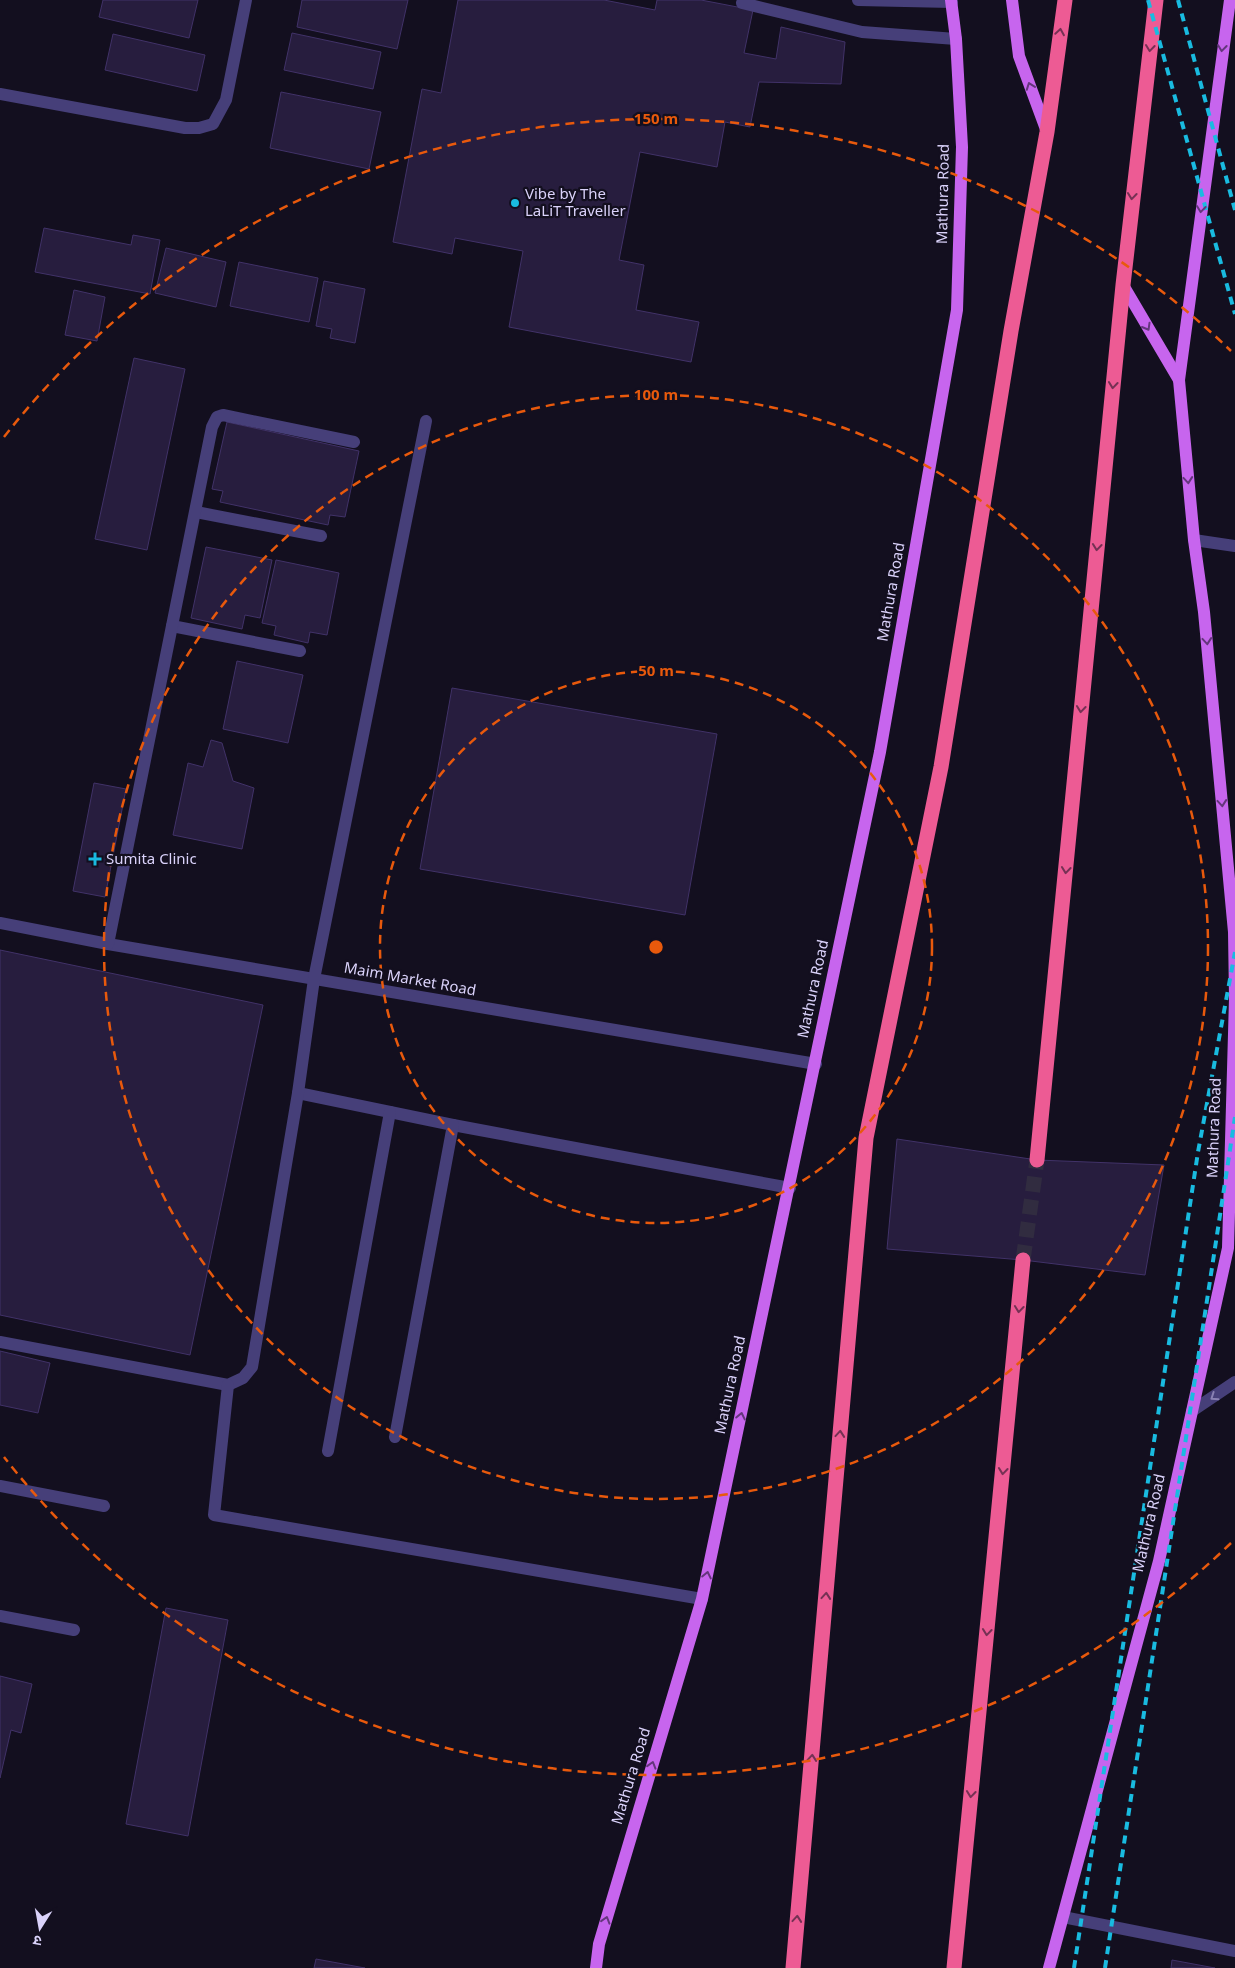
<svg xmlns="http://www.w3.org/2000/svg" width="1235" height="1968" viewBox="0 0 1235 1968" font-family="'Noto Sans','Noto Sans Devanagari',sans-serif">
<rect width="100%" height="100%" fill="#130f1f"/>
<g fill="#271d3e" stroke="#413268">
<polygon points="103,0 198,0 189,38 99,17"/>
<polygon points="302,0 408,0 397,49 297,27"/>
<polygon points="458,0 604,0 655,10 657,0 701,0 753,10 744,53 776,59 781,27 845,42 841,84 759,82 750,127 725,122 717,167 640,152 619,260 644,265 636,310 699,322 691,362 509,327 523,251 455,238 452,254 393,242 422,89 441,93"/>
<polygon points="292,33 381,52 373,89 284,70"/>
<polygon points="113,34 205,55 197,91 105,70"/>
<polygon points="281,92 381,112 369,169 270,148"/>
<polygon points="44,228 131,245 133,235 160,240 150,294 35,272"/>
<polygon points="166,248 226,262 216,307 155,293"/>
<polygon points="239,262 318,278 309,322 230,306"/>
<polygon points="324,281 365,289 355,343 330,338 332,329 316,326"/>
<polygon points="74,290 105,297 97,341 65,335"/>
<polygon points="134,358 185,369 147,550 95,539"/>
<polygon points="227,422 359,451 345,517 330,515 328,525 220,502 223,491 212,489"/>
<polygon points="206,547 272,560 260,618 245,615 242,629 191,618"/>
<polygon points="276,560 339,573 327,635 310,632 308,643 274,635 276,626 262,623"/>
<polygon points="237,661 303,675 288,743 223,729"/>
<polygon points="452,688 717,734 685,915 420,869"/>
<polygon points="211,740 222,743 233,781 254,788 242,849 173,835 188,763 203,767"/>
<polygon points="94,783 126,789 105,897 73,891"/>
<polygon points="0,950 263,1005 190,1355 0,1315"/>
<polygon points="897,1139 1037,1160 1164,1165 1145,1275 1023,1260 887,1249"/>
<polygon points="0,1351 50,1363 38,1413 0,1405"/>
<polygon points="166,1608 228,1620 188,1836 126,1824"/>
<polygon points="0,1676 32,1684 21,1733 11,1730 0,1778"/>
<polygon points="316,1959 365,1968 314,1968"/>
<polygon points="1172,1960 1215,1968 1171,1968"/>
</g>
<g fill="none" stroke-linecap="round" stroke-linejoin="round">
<polyline stroke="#312c40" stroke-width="15" stroke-dasharray="15 8" stroke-linecap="butt" points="1023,1260 1037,1160"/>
<g stroke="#463f79" stroke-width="12">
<polyline points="858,0 952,2"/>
<polyline points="742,3 862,32 956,39"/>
<polyline points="0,94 185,128 199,128 213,124 226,100 246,0"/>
<polyline points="196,512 321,536"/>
<polyline points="1194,540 1235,546"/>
<polyline points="172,626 300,651"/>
<polyline points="0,923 108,944 816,1064"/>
<polyline points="108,944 212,427 217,417 223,415 354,442"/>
<polyline points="298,1093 453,1125 790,1188"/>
<polyline points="0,1342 228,1385 243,1378 252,1367 298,1093 314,979 426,421"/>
<polyline points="228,1385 214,1515 702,1599"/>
<polyline points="1192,1411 1235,1382"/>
<polyline points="395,1437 453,1125"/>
<polyline points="328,1451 390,1112"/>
<polyline points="0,1486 104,1506"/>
<polyline points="0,1616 74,1630"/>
<polyline points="1063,1917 1235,1951"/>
</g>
<g stroke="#c765ee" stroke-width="12">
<polyline points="1012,0 1019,56 1047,132"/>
<polyline points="1179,380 1230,0"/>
<polyline points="596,1968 599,1944 702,1599 880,752 957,310 962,147 956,39 951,0"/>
<polyline points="1049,1968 1159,1561 1228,1248 1235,998 1234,932 1204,612 1194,540 1179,380 1123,285"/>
</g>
<g stroke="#ed5b94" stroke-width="15">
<polyline points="1037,1160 1123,285 1156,0"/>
<polyline points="793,1968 866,1138 941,767 1011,331 1047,132 1065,0"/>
<polyline points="954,1968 1023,1260"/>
</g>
<g stroke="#19bbe0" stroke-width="4" stroke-dasharray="8 6" stroke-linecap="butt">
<polyline points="1148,0 1235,314"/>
<polyline points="1178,0 1235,210"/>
<polyline points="1074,1968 1198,1152 1235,952"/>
<polyline points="1105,1968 1235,1117"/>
</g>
</g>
<defs><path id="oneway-chevron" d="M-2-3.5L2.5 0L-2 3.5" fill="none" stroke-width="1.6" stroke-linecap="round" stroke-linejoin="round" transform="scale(1.25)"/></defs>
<g stroke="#753154">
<use href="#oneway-chevron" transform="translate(1060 32) rotate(-81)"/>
<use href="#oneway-chevron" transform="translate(1150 48) rotate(97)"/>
<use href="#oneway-chevron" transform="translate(1132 196) rotate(96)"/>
<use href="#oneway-chevron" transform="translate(1113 385) rotate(96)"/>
<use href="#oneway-chevron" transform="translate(1097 547) rotate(96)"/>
<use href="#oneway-chevron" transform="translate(1081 709) rotate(96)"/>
<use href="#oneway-chevron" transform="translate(1066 870) rotate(96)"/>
<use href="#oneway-chevron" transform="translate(1019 1309) rotate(96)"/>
<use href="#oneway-chevron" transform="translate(840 1434) rotate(-85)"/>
<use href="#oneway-chevron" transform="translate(1003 1471) rotate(96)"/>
<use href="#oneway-chevron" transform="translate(826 1596) rotate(-85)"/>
<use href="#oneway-chevron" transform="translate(987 1632) rotate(96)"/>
<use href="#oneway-chevron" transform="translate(812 1758) rotate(-85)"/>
<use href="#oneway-chevron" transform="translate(971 1794) rotate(96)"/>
<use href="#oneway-chevron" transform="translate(797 1919) rotate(-85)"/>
</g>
<g stroke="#64367c">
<use href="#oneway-chevron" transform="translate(1222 48) rotate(97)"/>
<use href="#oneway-chevron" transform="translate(1030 86) rotate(-110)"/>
<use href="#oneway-chevron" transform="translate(1201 209) rotate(97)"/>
<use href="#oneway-chevron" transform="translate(1147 327) rotate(60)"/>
<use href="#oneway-chevron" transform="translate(1188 480) rotate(85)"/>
<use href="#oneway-chevron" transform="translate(1207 641) rotate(85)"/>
<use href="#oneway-chevron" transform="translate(1222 803) rotate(85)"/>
<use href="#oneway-chevron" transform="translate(741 1416) rotate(-78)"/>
<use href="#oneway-chevron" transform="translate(707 1575) rotate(-78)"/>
<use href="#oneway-chevron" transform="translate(652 1765) rotate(-73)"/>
<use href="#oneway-chevron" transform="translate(606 1920) rotate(-73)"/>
</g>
<use stroke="#8981b3" href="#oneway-chevron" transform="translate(1214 1397) rotate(146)"/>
<g fill="none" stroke="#e8590c" stroke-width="2.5" stroke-dasharray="9 6">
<circle cx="656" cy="947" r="276"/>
<circle cx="656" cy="947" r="552"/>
<path d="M1231 1543A828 828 0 0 1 4 1457M4 437A828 828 0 0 1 1231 351"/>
</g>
<g fill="#19bbe0" stroke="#130f1f" stroke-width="2">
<circle cx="515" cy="203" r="5"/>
<path d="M92.5 851.5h5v5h5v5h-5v5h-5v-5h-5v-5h5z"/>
</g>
<g text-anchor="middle" stroke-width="4.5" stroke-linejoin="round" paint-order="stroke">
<g font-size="15" fill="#dad2fa" stroke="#130f1f" text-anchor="start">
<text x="525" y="199">Vibe by The<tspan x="525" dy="17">LaLiT Traveller</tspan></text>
<text x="106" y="864">Sumita Clinic</text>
</g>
<g font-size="15" fill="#dad2fa" stroke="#130f1f">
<text transform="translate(943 194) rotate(-89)" y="5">Mathura Road</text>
<text transform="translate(891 592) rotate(-80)" y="5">Mathura Road</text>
<text transform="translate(410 979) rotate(10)" y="5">Maim Market Road</text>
<text transform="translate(813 989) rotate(-78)" y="5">Mathura Road</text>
<text transform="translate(1214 1128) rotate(-88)" y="5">Mathura Road</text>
<text transform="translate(730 1385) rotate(-78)" y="5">Mathura Road</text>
<text transform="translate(1149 1523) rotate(-77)" y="5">Mathura Road</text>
<text transform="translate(631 1776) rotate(-73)" y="5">Mathura Road</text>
</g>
</g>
<circle cx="656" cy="947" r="8" fill="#e8590c" stroke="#130f1f" stroke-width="2.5"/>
<g font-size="15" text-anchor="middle" font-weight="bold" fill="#e8590c" stroke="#130f1f" stroke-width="4.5" stroke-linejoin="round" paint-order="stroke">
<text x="656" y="124">150 m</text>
<text x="656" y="400">100 m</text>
<text x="656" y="676">50 m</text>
</g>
<g transform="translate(40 1928) rotate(191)" stroke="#130f1f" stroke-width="4" paint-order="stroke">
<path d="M0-4L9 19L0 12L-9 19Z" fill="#dad2fa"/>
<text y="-8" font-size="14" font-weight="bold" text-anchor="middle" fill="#dad2fa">उ</text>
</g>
</svg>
